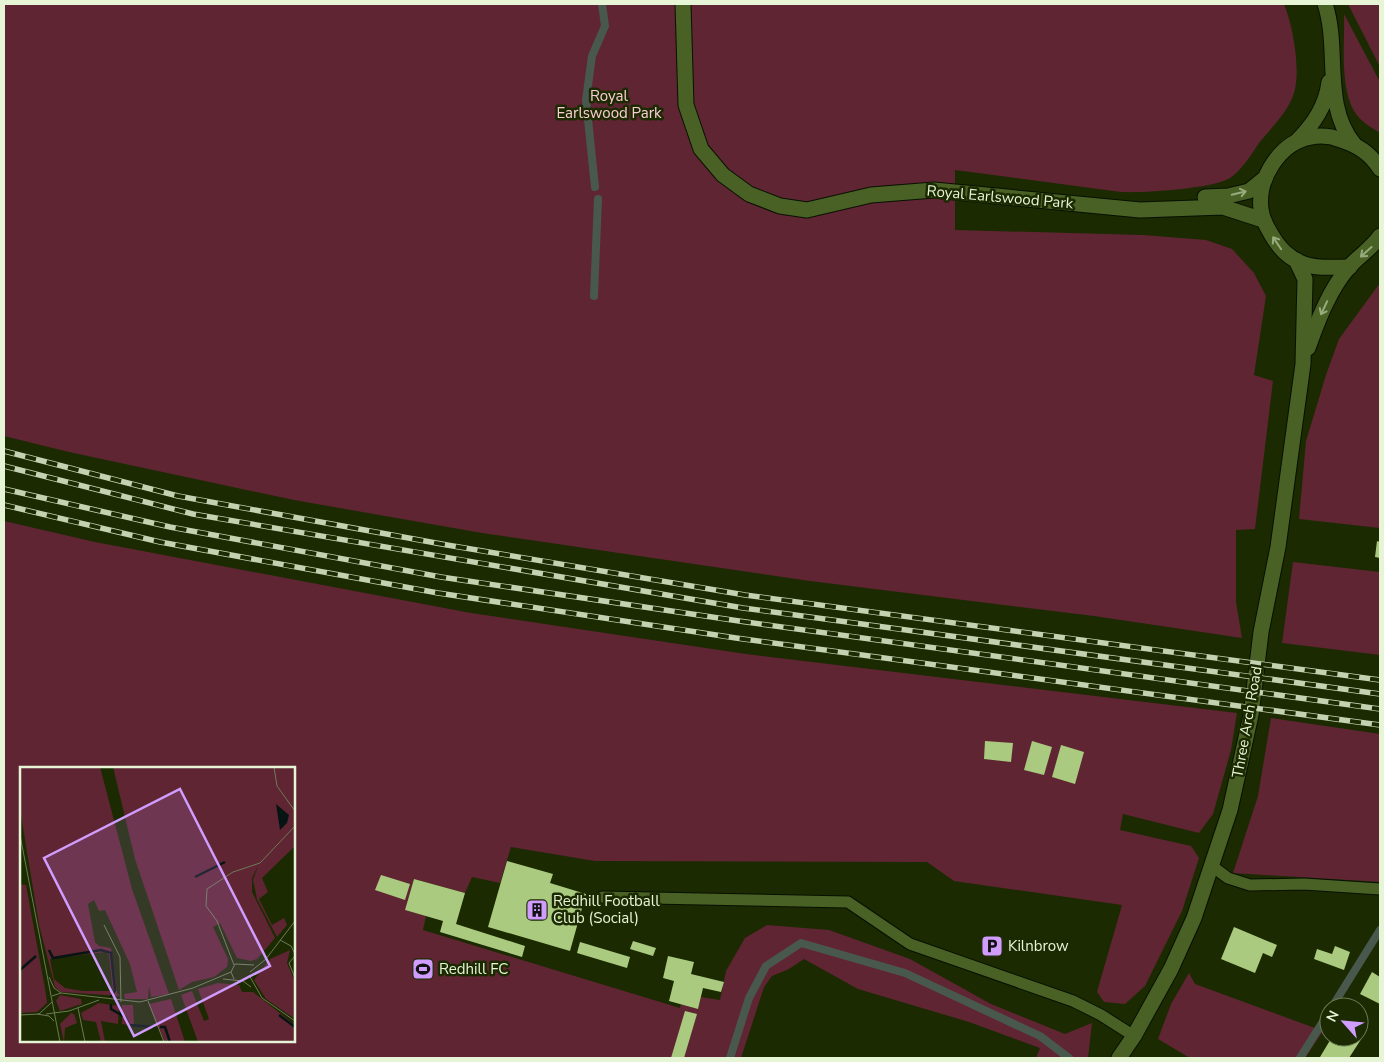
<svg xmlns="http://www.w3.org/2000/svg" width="1384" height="1062" viewBox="0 0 1384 1062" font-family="'Nunito Sans',sans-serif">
<rect width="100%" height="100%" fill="#1b2a00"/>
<g fill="#5f2533" fill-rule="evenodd">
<path d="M 4,4 L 1284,4 C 1293,26 1301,70 1294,93 C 1288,112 1271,128 1259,143 C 1251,155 1242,170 1230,178 C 1212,189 1144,193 1121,192 L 955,170 L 955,230 L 1143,235 L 1206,240 L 1232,249 L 1254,273 L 1266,296 L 1254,375 L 1273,381 L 1255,529 L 1236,530 L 1236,602 L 1242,638 L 1094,616 L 810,581 L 482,533 L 294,500 L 69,452 L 4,436 Z"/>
<polygon points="1348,4 1380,4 1380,67"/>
<path d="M 1344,14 L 1380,82 L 1380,133 C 1372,128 1362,122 1356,114 C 1339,89 1345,43 1344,14 Z"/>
<polygon points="1380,283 1380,528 1299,519 1306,441 1326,375 1339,339"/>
<path d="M 4,521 L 95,542 L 471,613 L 746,654 L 1237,713 L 1231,750 L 1213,814 L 1199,833 L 1123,814 L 1120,830 L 1191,846 L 1199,858 L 1182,911 L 1145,986 L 1125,1004 L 1104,1002 L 1097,992 L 1122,905 L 954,881 L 927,862 L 595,861 L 511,847 L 500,883 L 472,877 L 465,893 L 414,879 L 405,910 L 426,916 L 423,930 L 680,1008 L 681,1004 L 698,1009 L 701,997 L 720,1000 L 726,971 L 745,938 L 767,925 L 829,930 L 910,959 L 991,1004 L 1065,1034 L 1092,1023 L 1088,1058 L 1036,1058 L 1040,1048 L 969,1022 L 858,989 L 804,959 L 789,969 L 772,976 L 764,987 L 741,1058 L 4,1058 ZM 21,768 L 294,768 L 294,1041 L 21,1041 Z"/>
<polygon points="1293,562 1380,572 1380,655 1282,643"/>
<polygon points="1271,718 1380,734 1380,882 1233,873 1258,796"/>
<polygon points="1189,973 1195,984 1323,1031 1305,1058 1190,1058 1158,1039 1171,1004"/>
</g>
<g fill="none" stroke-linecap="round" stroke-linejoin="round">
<g stroke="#49584d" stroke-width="8">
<polyline points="595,187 586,100 592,56 605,26 602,4"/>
<polyline points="594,296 598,199"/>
<polyline points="1332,1007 1380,930"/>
<polyline points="730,1058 749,998 766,966 801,943 905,973 1040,1036 1069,1058"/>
<polyline points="1300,1058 1329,1012"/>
</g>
</g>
<g fill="#aaca7f">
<polygon points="1377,541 1380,542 1380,558 1375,557"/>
<polygon points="985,741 1013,743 1011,762 984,759"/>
<polygon points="1032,741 1052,747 1044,775 1024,770"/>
<polygon points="1061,745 1084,752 1075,784 1052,777"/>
<polygon points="507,861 553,874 550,883 586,894 570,951 488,927"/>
<polygon points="381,875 410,884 405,900 375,890"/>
<polygon points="414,879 465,893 456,924 525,946 522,957 440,932 443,921 405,910"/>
<polygon points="1234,927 1277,945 1272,957 1263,953 1255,973 1221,959"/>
<polygon points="633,941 656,948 653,956 630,949"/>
<polygon points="580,942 630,957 627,968 577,953"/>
<polygon points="1335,946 1350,952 1344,970 1314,959 1317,949 1332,954"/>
<polygon points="668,956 694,962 691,974 724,982 721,992 703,988 698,1009 669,1001 674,981 663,978"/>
<polygon points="1372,972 1380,977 1380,1004 1360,994"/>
<polygon points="685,1011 697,1014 684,1058 671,1058"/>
<polygon points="1359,1025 1367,1030 1349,1058 1320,1057 1332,1037 1359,1037"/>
</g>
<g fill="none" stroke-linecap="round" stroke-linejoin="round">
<g stroke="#071100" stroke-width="13">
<g id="lane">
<polyline points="1212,866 1228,878 1250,885 1304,884 1380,889"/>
<polyline points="602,897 848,902 910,944 1073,1001 1101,1015 1134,1036"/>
</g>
</g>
<g stroke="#071100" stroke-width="17">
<g id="street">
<polyline points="683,4 686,105 701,149 723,175 749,194 780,206 807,210 871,195 934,190 1140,210 1223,207 1263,220"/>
<path d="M 1325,4 C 1340,49 1322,105 1354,144"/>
<path d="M 1298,140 C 1314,123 1326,106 1329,82"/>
<polyline points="1205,197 1228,196 1249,191 1265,178"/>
<path d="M 1350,267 C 1335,267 1318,269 1304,264 C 1288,258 1279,248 1271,234 C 1266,226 1262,218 1261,209 C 1257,179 1280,142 1311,137 C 1322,135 1331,136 1341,140 C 1358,145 1371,154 1380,169"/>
<path d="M 1308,348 C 1318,320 1330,288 1350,266 C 1360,255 1372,248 1380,236"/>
<polyline points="1119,1058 1134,1036 1171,969 1194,918 1230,810 1251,715 1261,632 1278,547 1303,364 1305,279 1296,260"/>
</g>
</g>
<use href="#lane" stroke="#4a6125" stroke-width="11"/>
<use href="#street" stroke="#4a6125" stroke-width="15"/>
<g stroke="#c3d2b0" stroke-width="5.5">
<g id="rail">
<polyline points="4,451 178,496 447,545 745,595 1380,680"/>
<polyline points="4,466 193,514 743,608 1380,694"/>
<polyline points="4,489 170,527 441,577 739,621 1380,709"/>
<polyline points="4,505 160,542 438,593 736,638 1380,725"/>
</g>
</g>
<use href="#rail" stroke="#1b2a00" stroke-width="4" stroke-dasharray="11" stroke-linecap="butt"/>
</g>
<defs><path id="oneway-shaft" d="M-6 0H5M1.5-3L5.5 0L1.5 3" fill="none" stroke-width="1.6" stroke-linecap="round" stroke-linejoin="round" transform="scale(1.25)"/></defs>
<g stroke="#98ab7d">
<use href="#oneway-shaft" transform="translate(1239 193) rotate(-14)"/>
<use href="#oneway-shaft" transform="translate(1277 243) rotate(-124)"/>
<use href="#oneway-shaft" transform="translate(1366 252) rotate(138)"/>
<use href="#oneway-shaft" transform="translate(1324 308) rotate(115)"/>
</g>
<defs>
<g id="building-square" transform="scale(1.125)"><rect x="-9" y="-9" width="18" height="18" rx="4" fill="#d09dff" stroke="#1b2a00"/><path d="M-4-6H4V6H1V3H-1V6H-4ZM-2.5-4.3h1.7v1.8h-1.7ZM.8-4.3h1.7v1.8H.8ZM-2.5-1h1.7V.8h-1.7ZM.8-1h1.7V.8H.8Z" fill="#111"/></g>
<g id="parking-square" transform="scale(1.125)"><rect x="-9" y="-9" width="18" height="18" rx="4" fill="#d09dff" stroke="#1b2a00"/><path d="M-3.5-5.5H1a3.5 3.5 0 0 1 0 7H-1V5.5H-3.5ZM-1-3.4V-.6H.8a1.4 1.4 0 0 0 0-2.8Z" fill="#111"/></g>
<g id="stadium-square" transform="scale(1.125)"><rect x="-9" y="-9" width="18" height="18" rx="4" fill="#d09dff" stroke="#1b2a00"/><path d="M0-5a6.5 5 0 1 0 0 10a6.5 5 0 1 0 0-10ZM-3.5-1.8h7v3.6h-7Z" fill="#111"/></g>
</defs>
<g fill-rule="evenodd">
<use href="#building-square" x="537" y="910"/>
<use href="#parking-square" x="992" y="946"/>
<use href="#stadium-square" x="423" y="969"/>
</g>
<g text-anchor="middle" stroke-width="5" stroke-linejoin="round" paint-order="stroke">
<g font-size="15" fill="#fccdd5" stroke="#1b2a00">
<text x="609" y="101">Royal<tspan x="609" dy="17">Earlswood Park</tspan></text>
</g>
<g font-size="15" fill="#e6f5d5" stroke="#1b2a00">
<text transform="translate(1000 197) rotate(5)" y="5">Royal Earlswood Park</text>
<text transform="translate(1247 722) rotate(-80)" y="5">Three Arch Road</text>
</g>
<g font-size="15" fill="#e6f5d5" stroke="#1b2a00" text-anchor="start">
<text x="553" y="906">Redhill Football<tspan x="553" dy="17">Club (Social)</tspan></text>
<text x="1008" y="951">Kilnbrow</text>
<text x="439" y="974">Redhill FC</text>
</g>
</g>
<g transform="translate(20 767)">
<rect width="275" height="275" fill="#1b2a00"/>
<path d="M 0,0 L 80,0 L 112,122 L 149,227 L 131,230 L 129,219 L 128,232 L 105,232 L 104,227 L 117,225 L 110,197 L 85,143 L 79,144 L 74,133 L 68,137 L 75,175 L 79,179 L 91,181 L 97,226 L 100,229 L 41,225 L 35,220 L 19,158 L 0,42 ZM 85,185 L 89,188 L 93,224 L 63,224 L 45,221 L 34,212 L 30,192 ZM 93,0 L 275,0 L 275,79 L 242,111 L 248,125 L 239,132 L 252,158 L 264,151 L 267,158 L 257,170 L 237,132 L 233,113 L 238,99 L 232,111 L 232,125 L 255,171 L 237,192 L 231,194 L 217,191 L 200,156 L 193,160 L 208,192 L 207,200 L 194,210 L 172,215 L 159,223 L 115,92 ZM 0,117 L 6,118 L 26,227 L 27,236 L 17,245 L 0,246 ZM 270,183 L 267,196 L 275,214 L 275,252 L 246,232 L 234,213 L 250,192 ZM 198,216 L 219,218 L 222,225 L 233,225 L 275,258 L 275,275 L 178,275 L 161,228 L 172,224 L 184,254 L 189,252 L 178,222 ZM 40,228 L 61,232 L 62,237 L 40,244 L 36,234 ZM 151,232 L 165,275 L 145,275 L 129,237 ZM 79,236 L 99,239 L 98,257 L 81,254 L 85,275 L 81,275 L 76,255 L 63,253 L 61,246 ZM 102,238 L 113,238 L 114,259 L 102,257 ZM 51,246 L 54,247 L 57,256 L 45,261 L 44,275 L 40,257 Z" fill="#5f2533" fill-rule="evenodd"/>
<path d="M 256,37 L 269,48 L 267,56 L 260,63 Z" fill="#061413"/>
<path fill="none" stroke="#061413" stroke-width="2.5" d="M 175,110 L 205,95M 29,183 L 33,191 L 81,183 L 91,186 L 95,223 L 91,230M 0,203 L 16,189M 91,237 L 91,242 L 105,250 L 109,258 L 135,260M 259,248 L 275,260M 140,260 L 145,260 L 150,275"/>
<path fill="none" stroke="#6c7b55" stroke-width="1" d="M 254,0 L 257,19 L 275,44M 0,68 L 40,275M 84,158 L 100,190 L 101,235M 260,173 L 271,179 L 275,187M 275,189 L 269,196 L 275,211M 214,198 L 197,154 L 186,139 L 187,122 L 213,105 L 240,96 L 275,59M 230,205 L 246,192 L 275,154M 229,208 L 242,231 L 275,254M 29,210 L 34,221 L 41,226M 203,212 L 223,214 L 231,220M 214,212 L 211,205 L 215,197 L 234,198M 32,229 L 41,226 L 120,235 L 173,221 L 211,205M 128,234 L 144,275M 58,241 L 65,275M 17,247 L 29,249 L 34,254M 19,247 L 32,235M 26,247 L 49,244 L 79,233M 0,248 L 19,247"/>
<path fill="#d09dff" fill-opacity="0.15" stroke="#d09dff" stroke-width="2.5" d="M 160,22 L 250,199 L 114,269 L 24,91 Z"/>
<rect width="275" height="275" fill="none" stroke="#e6f5d5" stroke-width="2.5"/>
</g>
<rect width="1384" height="1062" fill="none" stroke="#e6f5d5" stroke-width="10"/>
<g transform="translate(1344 1022) rotate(297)"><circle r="24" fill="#1b2a00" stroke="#6c7b55"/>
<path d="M0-4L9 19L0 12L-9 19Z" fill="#d09dff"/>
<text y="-8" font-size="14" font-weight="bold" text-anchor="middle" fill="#e6f5d5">N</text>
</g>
</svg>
